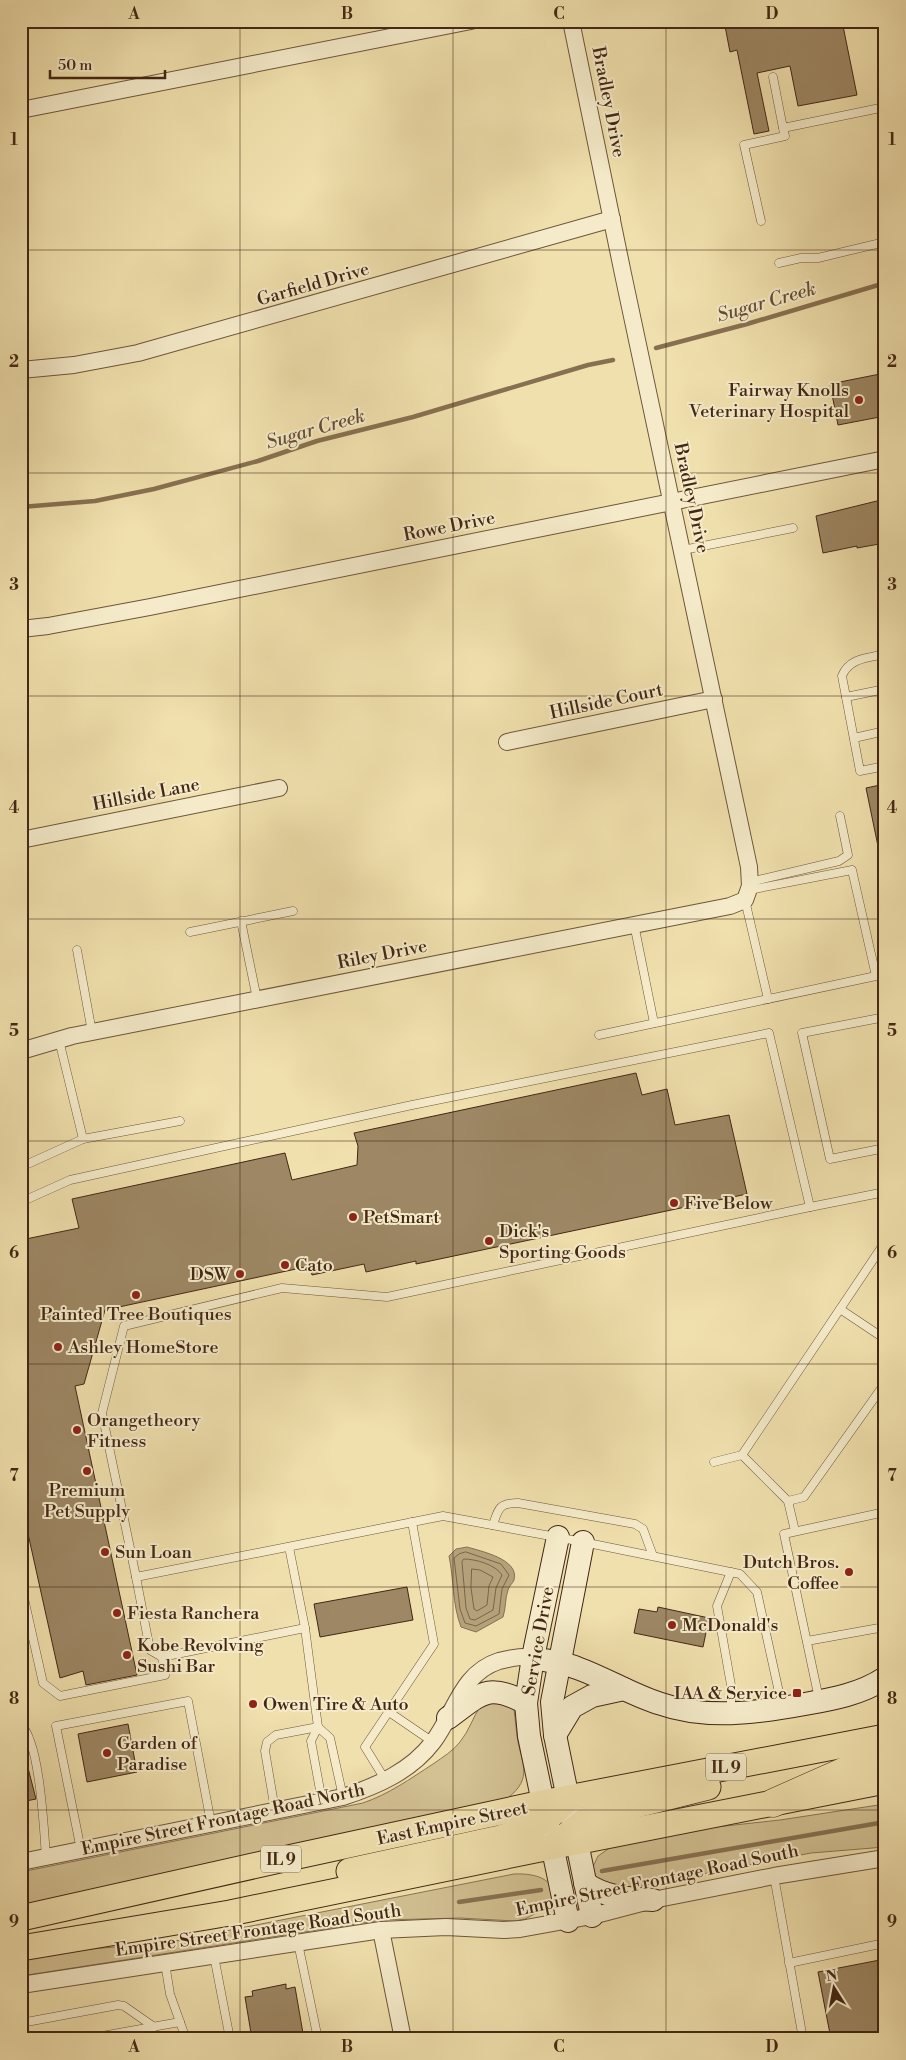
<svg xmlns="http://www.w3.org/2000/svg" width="906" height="2060" viewBox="0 0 906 2060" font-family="'Libre Bodoni',serif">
<rect width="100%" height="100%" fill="#f0e0ad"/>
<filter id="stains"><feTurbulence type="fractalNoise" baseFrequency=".004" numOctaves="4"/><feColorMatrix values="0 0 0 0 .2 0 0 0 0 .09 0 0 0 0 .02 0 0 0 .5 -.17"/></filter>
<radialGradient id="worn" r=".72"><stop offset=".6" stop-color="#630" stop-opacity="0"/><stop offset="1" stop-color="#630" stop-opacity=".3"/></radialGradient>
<g fill="#d3c193" stroke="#8b7454">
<path d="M 496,1698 L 514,1709 C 515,1718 516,1727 517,1736 C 521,1763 534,1777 508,1798 L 21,1907 L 21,1872 L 363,1803 C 389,1794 410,1779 433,1764 C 443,1757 453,1751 460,1742 C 469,1731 473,1717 481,1705 Z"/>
<polygon points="885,1804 885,1847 811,1853 626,1889 597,1883 592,1869 598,1856 611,1847 707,1828 780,1820"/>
<path d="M 514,1874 C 535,1873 563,1879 548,1907 L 525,1919 L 515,1921 L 460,1918 L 382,1920 L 21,1976 L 21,1958 L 90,1949 L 165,1943 Z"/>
</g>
<path fill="#b5a179" stroke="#877051" d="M 467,1547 C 480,1551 520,1559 514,1580 C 513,1583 509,1586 508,1590 C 505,1598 506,1608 503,1617 L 476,1632 L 461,1627 C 452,1603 454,1580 449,1556 L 456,1549 Z"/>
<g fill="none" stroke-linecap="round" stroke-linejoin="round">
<g stroke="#7c6447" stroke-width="1">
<polygon points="466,1552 501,1564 509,1575 502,1589 499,1614 476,1626 465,1623 460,1609 454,1558 459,1554"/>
<path d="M 464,1559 C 476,1559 496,1565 502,1575 L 496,1588 L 493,1610 L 475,1620 L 470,1619 L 466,1608 L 462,1562 Z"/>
<polygon points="472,1569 480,1570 493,1577 489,1586 487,1605 477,1611 474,1609 471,1588"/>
</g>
<g stroke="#877051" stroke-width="4.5">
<polyline points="656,348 747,324 885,283"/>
<polyline points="21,507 95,501 154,489 258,461 317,441 413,417 588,365 613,360"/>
<polyline points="602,1871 885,1822"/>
<polyline points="459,1902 541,1890"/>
</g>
</g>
<g fill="#9d8764" stroke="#432715">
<polygon points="751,21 842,21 857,95 798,106 790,66 757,73 769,131 754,134 737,50 730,52 725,26"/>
<polygon points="885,373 885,416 838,425 830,384"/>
<polygon points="885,499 885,543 857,548 857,546 823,553 816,516"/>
<polygon points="885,784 885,850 879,851 866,788"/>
<polygon points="636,1073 642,1095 667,1089 675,1125 729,1115 747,1194 416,1264 416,1261 366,1272 364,1264 312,1275 310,1266 105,1310 84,1384 75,1386 137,1675 86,1685 83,1671 60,1678 21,1502 21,1240 79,1228 72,1199 285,1153 292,1180 357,1165 358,1146 354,1133"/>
<polygon points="407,1587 413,1620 320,1637 314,1604"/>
<polygon points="658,1607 709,1618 703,1647 634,1633 639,1609 657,1612"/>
<polygon points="128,1724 137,1772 87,1782 78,1734"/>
<polygon points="26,1760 36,1799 21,1802 21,1761"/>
<polygon points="885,1959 885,2039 831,2039 818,1972"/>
<polygon points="286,1984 286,1989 295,1987 304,2039 252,2039 245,1997 253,1996 252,1991"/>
</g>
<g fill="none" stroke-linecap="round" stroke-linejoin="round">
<g stroke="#6e553b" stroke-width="9">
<g id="lane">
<polyline points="773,77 783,128 885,107"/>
<polyline points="761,221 744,145 785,136 783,128"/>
<polyline points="779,263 801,258 818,258 885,242"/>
<polyline points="683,550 793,528"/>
<path d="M 885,654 C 868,658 849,658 842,676 L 860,771 L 885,766"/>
<polyline points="846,697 885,689"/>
<polyline points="854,738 885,731"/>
<polyline points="750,882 839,861 848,855 840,816"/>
<polyline points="745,900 768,999"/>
<polyline points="241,921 257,999"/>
<polyline points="634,924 654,1023"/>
<polyline points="190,932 293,911"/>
<polyline points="77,950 92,1032"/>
<polyline points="885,1017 802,1033 830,1159 885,1148"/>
<polyline points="599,1035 876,976 852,870 749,890"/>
<polyline points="59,1040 83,1139"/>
<polyline points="21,1167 83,1139 180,1121"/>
<polyline points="21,1202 70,1180 412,1105 769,1033 810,1207 885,1192"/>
<polyline points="840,1309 885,1339"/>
<polyline points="742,1455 788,1501 795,1531"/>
<polyline points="714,1462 742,1455 885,1242"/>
<polyline points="788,1501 804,1497 885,1383"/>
<path d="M 493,1525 C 498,1509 499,1503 518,1503 L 635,1524 L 643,1529 L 653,1556"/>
<polyline points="289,1547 305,1628 318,1727 311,1741 322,1801"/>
<polyline points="136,1577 102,1413 124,1326 282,1288 387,1297 810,1207"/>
<polyline points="21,1585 43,1683 60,1696 165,1675 162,1657 150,1650 136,1577 443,1516 583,1542 740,1574 757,1592 782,1706"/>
<polyline points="807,1641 879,1628 885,1621"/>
<polyline points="162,1657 305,1628"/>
<polyline points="819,1699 784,1534 885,1512"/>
<polyline points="389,1712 433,1742"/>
<polyline points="731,1712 731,1685 717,1606 731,1572"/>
<path d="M 21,1725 C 40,1741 44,1831 46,1857"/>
<polyline points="318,1727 330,1738 343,1797"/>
<polyline points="386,1781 365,1747 434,1644 412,1522"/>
<polyline points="275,1810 265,1751 267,1742 276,1735 318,1727"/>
<polyline points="81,1850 56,1726 188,1701 211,1823"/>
<polyline points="774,1876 803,2039"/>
<polyline points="298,1943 318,2039"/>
<polyline points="214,1956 230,2039"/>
<polyline points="165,1963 170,1994 186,2039"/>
<polyline points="789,1963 885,1943"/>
<polyline points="21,2023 118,2005 124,2006 154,2027"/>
<polyline points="85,2039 180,2022"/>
</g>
</g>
<g stroke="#6e553b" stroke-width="18">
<g id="street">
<polyline points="21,110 471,21"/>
<polyline points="21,370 74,365 138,353 612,219"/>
<polyline points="21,629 48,626 150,607 885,459"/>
<polyline points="507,742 714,699"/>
<polyline points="21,840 279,788"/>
<polyline points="21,1051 72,1036 730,906 745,900 750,886 749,867 623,274 571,21"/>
<path d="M 21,1862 L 343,1797 C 377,1786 411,1771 433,1742 C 455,1713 461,1673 499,1661 C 511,1658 521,1656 533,1657"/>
<polyline points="381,1930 403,2039"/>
<polyline points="21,1985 381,1930 446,1927 504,1930 520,1929 592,1916 653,1900 774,1876 885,1858"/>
</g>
</g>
<g stroke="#432715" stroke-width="24">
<g id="secondary">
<polyline points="558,1537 533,1657 526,1703 529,1736 568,1921"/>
<polyline points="583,1542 552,1702 555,1735 592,1916"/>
<path d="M 544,1660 C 555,1662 567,1664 577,1668 C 605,1678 630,1694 658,1703 C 706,1720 756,1713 805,1704 C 833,1699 861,1694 885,1678"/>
<path d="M 448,1718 C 481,1694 487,1682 526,1703"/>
<polyline points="555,1735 572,1707 592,1696 624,1689"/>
<path d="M 585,1883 C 606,1898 628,1898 653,1900"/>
</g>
</g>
<g stroke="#432715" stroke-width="27">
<g id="primary">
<polyline points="555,1844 587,1819 608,1812 708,1787"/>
<polyline points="349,1871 500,1838 528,1829 546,1820 568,1799"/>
<polyline points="21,1918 293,1857 542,1803 885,1737"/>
<polyline points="21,1948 230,1913 535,1850 885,1781"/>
</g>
</g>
<g stroke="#432715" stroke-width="29">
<polyline id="highway" points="773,1803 852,1768 885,1761"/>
</g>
<use href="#lane" stroke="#f5ebca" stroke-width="8"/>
<use href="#street" stroke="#f5ebca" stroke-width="16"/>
<use href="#secondary" stroke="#f5ebca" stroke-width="22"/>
<use href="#primary" stroke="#f0e0ad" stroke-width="25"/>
<use href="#highway" stroke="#f0e0ad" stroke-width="28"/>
</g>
<path fill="none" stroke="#432715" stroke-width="1" stroke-opacity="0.55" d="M 240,21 L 240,2039M 453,21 L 453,2039M 666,21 L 666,2039M 21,250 L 885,250M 21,473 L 885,473M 21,696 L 885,696M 21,919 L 885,919M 21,1141 L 885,1141M 21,1364 L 885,1364M 21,1587 L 885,1587M 21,1810 L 885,1810"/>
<g fill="#8f2418" stroke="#f5ebca" stroke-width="2">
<circle cx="859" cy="400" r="5"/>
<circle cx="674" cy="1203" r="5"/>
<circle cx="353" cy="1217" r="5"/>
<circle cx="489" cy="1241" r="5"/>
<circle cx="285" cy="1265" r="5"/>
<circle cx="240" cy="1274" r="5"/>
<circle cx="136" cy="1295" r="5"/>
<circle cx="58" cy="1347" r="5"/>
<circle cx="77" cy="1430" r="5"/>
<circle cx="87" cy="1471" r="5"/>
<circle cx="105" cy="1552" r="5"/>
<circle cx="849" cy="1572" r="5"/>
<circle cx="117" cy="1613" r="5"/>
<circle cx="672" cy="1625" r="5"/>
<circle cx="127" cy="1655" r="5"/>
<rect x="792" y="1688" width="10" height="10" rx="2.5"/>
<circle cx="253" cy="1704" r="5"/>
<circle cx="107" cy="1753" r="5"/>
</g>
<g text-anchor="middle" stroke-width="4" stroke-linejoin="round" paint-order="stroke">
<g fill="#f5ebca" stroke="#78624b" stroke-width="1">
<rect x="706" y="1753.5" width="40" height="27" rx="4"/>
<rect x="261" y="1845.5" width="40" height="27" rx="4"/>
</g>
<g font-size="16" font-weight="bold" fill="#432715">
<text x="726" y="1773">IL 9</text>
<text x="281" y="1865">IL 9</text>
</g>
<g font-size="18" fill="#432715" stroke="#f5ebca">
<text transform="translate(609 102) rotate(79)" y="6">Bradley Drive</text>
<text transform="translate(313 284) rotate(-16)" y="6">Garfield Drive</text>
<text transform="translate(692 498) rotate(78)" y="6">Bradley Drive</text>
<text transform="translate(449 526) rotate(-11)" y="6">Rowe Drive</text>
<text transform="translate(606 701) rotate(-12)" y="6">Hillside Court</text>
<text transform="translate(146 794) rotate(-11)" y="6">Hillside Lane</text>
<text transform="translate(382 954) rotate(-11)" y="6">Riley Drive</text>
<text transform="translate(538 1641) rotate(-80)" y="6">Service Drive</text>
<text transform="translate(223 1819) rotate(-12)" y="6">Empire Street Frontage Road North</text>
<text transform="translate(452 1823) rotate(-12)" y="6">East Empire Street</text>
<text transform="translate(657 1880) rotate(-12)" y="6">Empire Street Frontage Road South</text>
<text transform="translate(258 1930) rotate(-8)" y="6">Empire Street Frontage Road South</text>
</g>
<g font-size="18" fill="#432715" stroke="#f5ebca" text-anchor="start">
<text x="849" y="396" text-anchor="end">Fairway Knolls<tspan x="849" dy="21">Veterinary Hospital</tspan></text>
<text x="684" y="1209">Five Below</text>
<text x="363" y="1223">PetSmart</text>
<text x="499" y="1237">Dick's<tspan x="499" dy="21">Sporting Goods</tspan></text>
<text x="295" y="1271">Cato</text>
<text x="230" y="1280" text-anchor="end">DSW</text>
<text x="136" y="1320" text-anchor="middle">Painted Tree Boutiques</text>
<text x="68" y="1353">Ashley HomeStore</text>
<text x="87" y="1426">Orangetheory<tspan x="87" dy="21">Fitness</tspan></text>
<text x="87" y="1496" text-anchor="middle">Premium<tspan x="87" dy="21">Pet Supply</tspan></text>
<text x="115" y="1558">Sun Loan</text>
<text x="839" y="1568" text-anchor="end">Dutch Bros.<tspan x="839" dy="21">Coffee</tspan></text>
<text x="127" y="1619">Fiesta Ranchera</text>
<text x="682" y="1631">McDonald's</text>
<text x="137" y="1651">Kobe Revolving<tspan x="137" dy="21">Sushi Bar</tspan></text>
<text x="787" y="1699" text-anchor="end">IAA &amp; Service</text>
<text x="263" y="1710">Owen Tire &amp; Auto</text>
<text x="117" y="1749">Garden of<tspan x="117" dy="21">Paradise</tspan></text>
</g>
<g font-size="19" font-style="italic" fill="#654c33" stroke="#f5ebca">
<text transform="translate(766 301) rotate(-16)" y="7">Sugar Creek</text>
<text transform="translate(315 428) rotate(-16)" y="7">Sugar Creek</text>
</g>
</g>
<rect width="906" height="2060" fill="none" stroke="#f0e0ad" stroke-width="55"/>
<g transform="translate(834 1988) rotate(349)" stroke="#f5ebca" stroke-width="4" paint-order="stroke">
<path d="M0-4L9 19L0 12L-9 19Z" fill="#432715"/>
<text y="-8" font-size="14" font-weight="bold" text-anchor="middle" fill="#432715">N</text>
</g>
<path d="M50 70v8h115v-8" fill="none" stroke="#432715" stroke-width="2.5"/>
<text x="58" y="70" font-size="15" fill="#432715" stroke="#f5ebca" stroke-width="4" paint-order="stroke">50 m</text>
<rect x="28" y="28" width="850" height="2004" fill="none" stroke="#432715" stroke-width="2"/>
<g font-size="16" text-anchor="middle" font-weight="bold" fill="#432715">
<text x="134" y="19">A</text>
<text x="347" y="19">B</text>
<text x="559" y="19">C</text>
<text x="772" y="19">D</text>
<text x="14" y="145">1</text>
<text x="892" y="145">1</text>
<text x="14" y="367">2</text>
<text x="892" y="367">2</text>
<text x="14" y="590">3</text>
<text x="892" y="590">3</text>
<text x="14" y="813">4</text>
<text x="892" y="813">4</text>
<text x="14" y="1036">5</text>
<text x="892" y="1036">5</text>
<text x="14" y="1258">6</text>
<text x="892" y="1258">6</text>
<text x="14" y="1481">7</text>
<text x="892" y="1481">7</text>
<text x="14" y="1704">8</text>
<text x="892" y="1704">8</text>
<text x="14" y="1927">9</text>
<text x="892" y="1927">9</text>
<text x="134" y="2052">A</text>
<text x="347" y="2052">B</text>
<text x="559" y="2052">C</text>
<text x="772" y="2052">D</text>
</g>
<rect width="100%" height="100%" filter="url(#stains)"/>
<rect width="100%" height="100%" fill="url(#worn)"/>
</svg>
